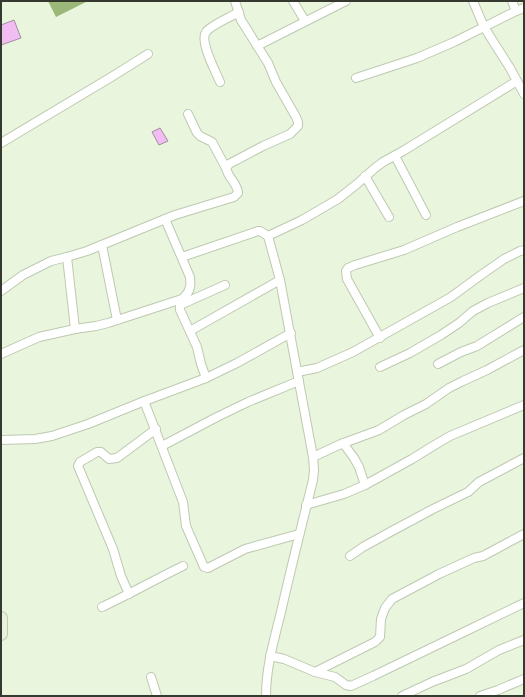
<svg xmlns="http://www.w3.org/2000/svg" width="525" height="697" viewBox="0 0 525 697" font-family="'Titillium Web',sans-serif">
<rect width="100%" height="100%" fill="#e9f5dc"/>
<polygon fill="#9bb879" points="48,1 88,1 56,17"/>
<g fill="#f1bdf2" stroke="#a18ea1">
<polygon points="14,20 21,38 1,45 1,25"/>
<polygon points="160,128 168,141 159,145 152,132"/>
</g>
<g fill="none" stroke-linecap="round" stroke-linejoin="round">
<g stroke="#bec9b1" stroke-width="10">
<g id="street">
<polyline points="293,1 305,21"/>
<polyline points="473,1 484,27 510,68 524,94"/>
<polyline points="512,1 516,11"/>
<polyline points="257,46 346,1"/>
<polyline points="356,78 417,58 454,42 516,11 524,8"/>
<path d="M 220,82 C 216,72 199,41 206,32 C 211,25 231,17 239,12"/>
<polyline points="188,114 197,133 200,136 212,142 226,168"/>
<polyline points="1,143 113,76 148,54"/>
<polyline points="395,156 426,215"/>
<polyline points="365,176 389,217"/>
<path d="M 165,219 L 190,277 C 190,281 191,284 190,287 C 188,298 179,296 180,310 L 197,347 L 201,364 L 206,378"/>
<polyline points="102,245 117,320"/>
<polyline points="67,257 75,329"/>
<polyline points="182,257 258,231 260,231 268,236"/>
<path d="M 1,291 L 23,275 L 51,261 L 67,257 L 87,251 L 175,215 L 234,197 L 238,193 C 238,184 228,178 226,168 L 229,164 L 263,146 L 290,134 L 298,126 L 298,122 L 296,117 L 276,82 L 268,63 L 241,20 L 235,1"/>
<polyline points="180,305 225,285"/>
<polyline points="190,331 280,280"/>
<polyline points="380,338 347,279 346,271 348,268 355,265 404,250 457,227 524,201"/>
<polyline points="1,354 39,337 75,329 96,326 108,323 182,299"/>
<polyline points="438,364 461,352 477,346 524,317"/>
<polyline points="380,367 410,353 441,335 459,323 473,311 488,303 524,288"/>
<polyline points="297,372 317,368 353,352 451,297 481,275 504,259 520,251 524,250"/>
<polyline points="144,401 183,502 186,526 204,567 208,568 245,549 299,534"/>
<polyline points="1,440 35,439 52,436 88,424 142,402 206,378 237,363 291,333"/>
<polyline points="343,443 354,458 359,467 365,485"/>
<polyline points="162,446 217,417 248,402 299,381"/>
<polyline points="313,457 341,444 379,430 404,415 426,404 449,388 463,381 487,370 524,350"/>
<polyline points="306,505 344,494 365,485 412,459 433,446 450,436 524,405"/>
<polyline points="350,556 363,547 392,531 433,509 468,492 479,482 524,458"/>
<polyline points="129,594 121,576 113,549 78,466 80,462 97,452 101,452 109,459 117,458 156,429"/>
<path d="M 102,607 C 130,594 156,579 183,566"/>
<polyline points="270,656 284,659 315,672 335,677 346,685 351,686 373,676 460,634 524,603"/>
<polyline points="315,672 375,642 380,637 381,619 385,608 392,599 439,574 474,558 483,556 524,534"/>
<polyline points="151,677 157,696"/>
<path d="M 266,696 C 266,667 274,640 281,612 C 291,568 302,524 313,480 L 314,470 L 313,457 L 280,280 L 268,236 L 302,220 L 338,199 L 357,184 L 375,168 L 383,162 L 403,151 L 517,81"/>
<polyline points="402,696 432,682 466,669 499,650 524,640"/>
<polyline points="480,696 498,690 524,679"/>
</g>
</g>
<g stroke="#bec9b1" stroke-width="14">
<polyline id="secondary" points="1,618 1,634"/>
</g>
<use href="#street" stroke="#fff" stroke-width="8"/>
<use href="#secondary" stroke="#e8f1de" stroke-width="12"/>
</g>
<rect width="525" height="697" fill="none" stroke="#353930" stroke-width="4"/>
</svg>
